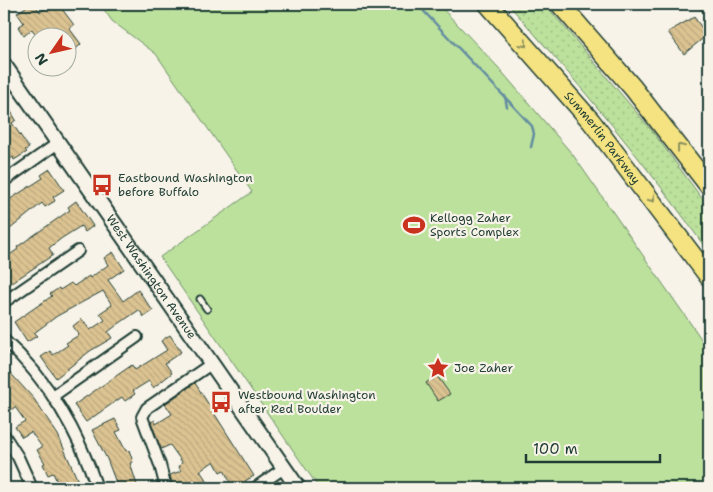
<svg xmlns="http://www.w3.org/2000/svg" width="713" height="492" viewBox="0 0 713 492" font-family="'Shantell Sans',sans-serif">
<defs>
<pattern id="grass-dots" width="8" height="8" patternUnits="userSpaceOnUse" patternTransform="scale(1.25)"><rect width="8" height="8" fill="#bce19c"/><path d="M2 2h.1M6 6h.1" fill="none" stroke="#a1c287" stroke-width="1.8" stroke-linecap="round"/></pattern>
<pattern id="building-back-hatch" width="6" height="6" patternUnits="userSpaceOnUse" patternTransform="scale(1.25)"><rect width="6" height="6" fill="#dcc392"/><path d="M-1 5l2 2M0 0l6 6M5-1l2 2" fill="none" stroke="#bca87e"/></pattern>
</defs>
<rect width="100%" height="100%" fill="#f7f3e8"/>
<filter id="ink" filterUnits="userSpaceOnUse"><feTurbulence type="fractalNoise" baseFrequency=".02" numOctaves="2"/><feDisplacementMap in="SourceGraphic" scale="10" xChannelSelector="R" yChannelSelector="G"/><feConvolveMatrix kernelMatrix="1 2 1 2 8 2 1 2 1" color-interpolation-filters="sRGB"/></filter>
<g filter="url(#ink)">
<path fill="url(#grass-dots)" stroke="#6e8f68" d="M 508,4 L 545,4 L 653,132 L 709,208 L 709,253 C 648,165 579,84 508,4 Z"/>
<polygon fill="#bce19c" stroke="#6e8f68" points="100,4 438,4 497,66 573,155 709,350 709,488 319,488 160,257 252,192 156,54 112,21"/>
<g fill="none" stroke-linecap="round" stroke-linejoin="round">
<g stroke="#628ca1" stroke-width="2.5">
<polyline points="417,4 532,126 534,134 531,147"/>
<polyline points="505,96 507,107"/>
</g>
</g>
<g fill="url(#building-back-hatch)" stroke="#1f3d34">
<polygon points="30,4 34,4 40,12 49,6 52,10 59,5 74,25 69,28 81,44 76,49 68,55 68,38 38,38 32,29 24,36 18,27 24,23 17,13"/>
<polygon points="697,4 709,4 709,12 705,15"/>
<polygon points="694,17 707,35 684,54 668,32"/>
<polygon points="10,110 16,120 12,123 29,148 25,150 27,152 14,160 13,157 7,161 4,156 4,114"/>
<polygon points="50,169 64,190 53,197 55,201 45,207 42,203 4,234 4,203 43,178 41,175"/>
<polygon points="76,201 93,226 85,232 81,226 62,238 49,248 53,255 7,286 4,282 4,259 18,249 17,247 70,210 68,207"/>
<polygon points="113,252 124,269 108,280 123,301 138,290 153,311 144,317 139,310 117,325 108,332 112,338 90,351 56,378 41,357 50,351 53,355 68,345 66,343 79,335 73,326 82,319 90,330 105,320 100,313 112,305 103,291 57,316 34,333 37,336 27,342 14,322 52,296 50,294 59,288 60,290 71,283 74,286 89,276 90,278 108,265 104,258"/>
<polygon points="170,335 181,352 165,363 172,373 153,388 149,381 133,391 135,394 125,401 122,397 86,422 74,405 132,365 135,370 167,350 161,341"/>
<polygon points="4,366 34,399 58,435 81,488 60,488 53,473 48,475 43,464 45,463 37,450 42,447 31,432 22,437 15,427 25,421 15,407 4,415"/>
<polygon points="437,376 450,394 438,401 426,383"/>
<polygon points="195,383 254,476 245,481 248,488 233,488 224,470 220,472 214,461 200,471 212,488 173,488 170,475 181,471 179,467 182,462 170,445 161,449 151,422 155,420 156,424 172,414 165,404"/>
<polygon points="115,419 121,430 116,432 126,451 129,450 133,462 130,463 138,488 118,488 107,459 92,430"/>
</g>
<g fill="none" stroke-linecap="round" stroke-linejoin="round">
<g stroke="#1f3d34" stroke-width="9">
<polyline id="lane" points="200,299 207,309"/>
</g>
<g stroke="#1f3d34" stroke-width="14">
<g id="street">
<polyline points="4,181 58,143"/>
<polyline points="4,302 78,251"/>
<path d="M 4,340 C 48,379 79,433 97,488"/>
<polyline points="53,396 137,337"/>
<polyline points="4,435 18,457 32,488"/>
<polyline points="166,488 160,465 142,417 147,408 211,364"/>
<polyline points="255,488 284,468"/>
</g>
</g>
<g stroke="#1f3d34" stroke-width="18">
<g id="secondary">
<path id="s1" d="M 4,65 L 298,488"/>
</g>
</g>
<g stroke="#1f3d34" stroke-width="21">
<g id="highway">
<path id="s2" d="M 488,4 L 591,121 L 709,277"/>
<polyline points="560,4 633,88 709,186"/>
</g>
</g>
<use href="#lane" stroke="#f7f3e8" stroke-width="5"/>
<use href="#street" stroke="#f7f3e8" stroke-width="10"/>
<use href="#secondary" stroke="#f7f3e8" stroke-width="14"/>
<use href="#highway" stroke="#f5e382" stroke-width="18"/>
</g>
<defs><path id="oneway-chevron" d="M-2-3.5L2.5 0L-2 3.5" fill="none" stroke-width="1.6" stroke-linecap="round" stroke-linejoin="round" transform="scale(1.25)"/></defs>
<g stroke="#8a905b">
<use href="#oneway-chevron" transform="translate(524 44) rotate(48)"/>
<use href="#oneway-chevron" transform="translate(680 147) rotate(-128)"/>
<use href="#oneway-chevron" transform="translate(652 199) rotate(53)"/>
</g>
</g>
<defs>
<g id="bus-bare" transform="scale(1.725)"><path d="M-5-6H5V4H4V6H2V4H-2V6H-4V4H-5ZM-3.5-4V0h7V-4ZM-3.5 1.2v1.5H-2V1.2ZM2 1.2v1.5H3.5V1.2Z" fill="#c8321e" stroke="#f7f3e8" stroke-width="2.5" paint-order="stroke"/></g>
<g id="stadium-bare" transform="scale(1.725)"><path d="M0-5a6.5 5 0 1 0 0 10a6.5 5 0 1 0 0-10ZM-3.5-1.8h7v3.6h-7Z" fill="#c8321e" stroke="#f7f3e8" stroke-width="2.5" paint-order="stroke"/></g>
<g id="sight-bare" transform="scale(1.725)"><path d="M0-6L1.8-2.2L6-1.7L2.9 1.2L3.7 5.4L0 3.3L-3.7 5.4L-2.9 1.2L-6-1.7L-1.8-2.2Z" fill="#c8321e" stroke="#f7f3e8" stroke-width="2.5" paint-order="stroke"/></g>
</defs>
<g fill-rule="evenodd">
<use href="#bus-bare" x="102" y="185"/>
<use href="#stadium-bare" x="414" y="225"/>
<use href="#sight-bare" x="438" y="368"/>
<use href="#bus-bare" x="221" y="402"/>
</g>
<g text-anchor="middle" stroke-width="4.5" stroke-linejoin="round" paint-order="stroke">
<g font-size="12" fill="#1f3d34" stroke="#f7f3e8">
<text dy="4" stroke="none"><textPath href="#s2" startOffset="176">Summerlin Parkway</textPath></text>
<text dy="4" stroke="none"><textPath href="#s1" startOffset="258">West Washington Avenue</textPath></text>
</g>
<g font-size="12" fill="#1f3d34" stroke="#f7f3e8" text-anchor="start">
<text x="118" y="182">Eastbound Washington<tspan x="118" dy="14">before Buffalo</tspan></text>
<text x="430" y="222">Kellogg Zaher<tspan x="430" dy="14">Sports Complex</tspan></text>
<text x="454" y="372">Joe Zaher</text>
<text x="238" y="399">Westbound Washington<tspan x="238" dy="14">after Red Boulder</tspan></text>
</g>
</g>
<rect width="713" height="492" fill="none" stroke="#f7f3e8" stroke-width="20"/>
<rect x="10" y="10" width="693" height="472" fill="none" stroke="#1f3d34" stroke-width="2" filter="url(#ink)"/>
<g transform="translate(52 52) rotate(236)"><circle r="24" fill="#f7f3e8" stroke="#a1aaa0"/>
<path d="M0-4L9 19L0 12L-9 19Z" fill="#c8321e"/>
<text y="-8" font-size="14" font-weight="bold" text-anchor="middle" fill="#1f3d34">N</text>
</g>
<path d="M526 454v8h134v-8" fill="none" stroke="#1f3d34" stroke-width="2.5"/>
<text x="533" y="454" font-size="15" fill="#1f3d34" stroke="#f7f3e8" stroke-width="4" paint-order="stroke">100 m</text>
</svg>
